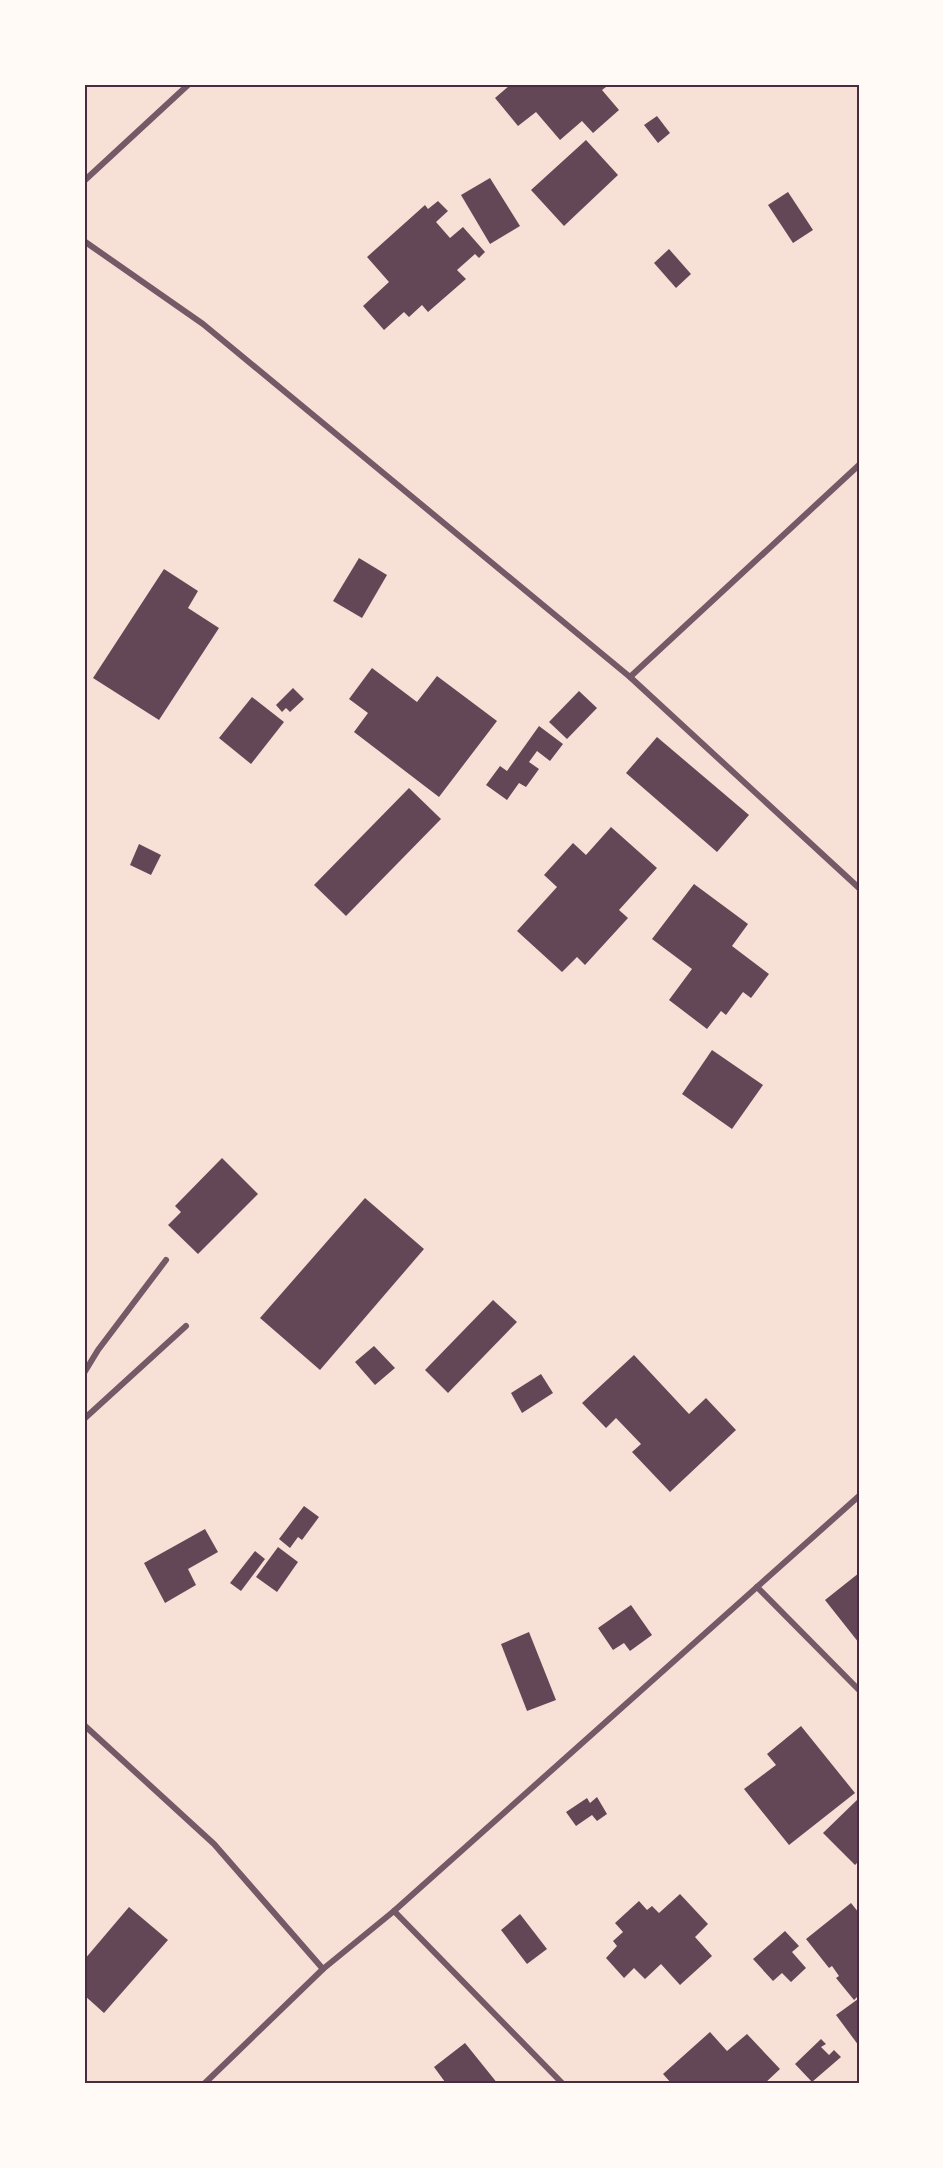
<svg xmlns="http://www.w3.org/2000/svg" width="943" height="2168" viewBox="0 0 943 2168" font-family="Commissioner,sans-serif">
<rect width="100%" height="100%" fill="#f7e1d7"/>
<g fill="#644757">
<polygon points="509,84 610,84 602,90 619,110 593,133 582,121 560,140 536,112 518,126 495,98 510,85"/>
<polygon points="657,116 670,133 658,143 644,125"/>
<polygon points="586,140 618,175 564,226 531,190"/>
<polygon points="490,178 520,226 490,244 461,195"/>
<polygon points="788,192 813,230 793,243 768,205"/>
<polygon points="438,201 448,211 436,222 450,238 463,227 485,252 479,258 475,254 457,270 466,279 428,312 422,305 409,317 404,312 384,330 363,306 389,282 367,257 425,205 428,209"/>
<polygon points="669,249 691,274 676,288 654,263"/>
<polygon points="359,558 387,575 362,618 333,601"/>
<polygon points="164,569 198,591 188,608 219,628 159,720 93,678"/>
<polygon points="372,668 417,702 437,676 497,721 439,797 354,732 368,713 349,699"/>
<polygon points="293,688 304,699 290,712 286,708 282,712 276,705"/>
<polygon points="579,691 597,708 567,739 549,722"/>
<polygon points="252,697 284,722 251,764 219,738"/>
<polygon points="539,726 563,744 550,761 537,751 529,762 539,769 526,787 519,783 507,800 486,785 500,766 507,771"/>
<polygon points="657,737 749,815 717,852 626,773"/>
<polygon points="409,788 441,819 346,916 314,885"/>
<polygon points="611,827 657,868 619,910 628,918 585,965 577,957 562,972 517,931 557,887 544,875 573,843 586,855"/>
<polygon points="139,844 161,855 151,875 130,865"/>
<polygon points="694,884 748,924 732,946 769,974 751,998 743,992 726,1015 721,1011 707,1029 669,1000 692,969 652,939"/>
<polygon points="712,1050 763,1085 732,1129 682,1094"/>
<polygon points="222,1158 258,1194 198,1254 168,1225 181,1212 175,1206"/>
<polygon points="365,1198 424,1249 320,1370 260,1318"/>
<polygon points="493,1300 517,1322 448,1393 425,1370"/>
<polygon points="374,1346 395,1368 375,1385 355,1362"/>
<polygon points="634,1355 689,1414 706,1398 736,1430 670,1492 632,1452 641,1444 616,1418 606,1428 582,1403"/>
<polygon points="541,1374 553,1393 522,1413 511,1393"/>
<polygon points="304,1506 319,1517 302,1540 298,1537 290,1548 279,1539"/>
<polygon points="205,1529 218,1552 188,1569 196,1585 165,1603 144,1563"/>
<polygon points="278,1547 298,1562 277,1592 256,1577"/>
<polygon points="255,1551 265,1559 241,1591 230,1583"/>
<polygon points="859,1573 859,1643 825,1600"/>
<polygon points="631,1605 652,1635 630,1651 624,1643 613,1650 598,1628"/>
<polygon points="529,1632 556,1700 527,1711 501,1644"/>
<polygon points="801,1726 855,1793 789,1845 744,1789 776,1765 767,1754"/>
<polygon points="597,1797 607,1814 597,1821 592,1815 576,1826 566,1812 587,1798 590,1803"/>
<polygon points="859,1798 859,1861 855,1865 823,1833"/>
<polygon points="680,1894 708,1924 695,1937 712,1956 680,1985 661,1964 645,1979 634,1968 624,1978 606,1958 617,1946 613,1941 623,1932 615,1923 639,1901 647,1910 652,1906 659,1913"/>
<polygon points="851,1903 859,1913 859,1995 854,2000 836,1978 839,1976 832,1966 829,1968 806,1939"/>
<polygon points="129,1907 168,1940 104,2013 84,1995 84,1960"/>
<polygon points="520,1914 547,1949 527,1964 501,1930"/>
<polygon points="785,1931 799,1946 792,1952 806,1968 791,1982 782,1973 773,1981 753,1959"/>
<polygon points="858,1999 859,2000 859,2046 836,2015"/>
<polygon points="710,2032 727,2051 747,2034 780,2069 764,2084 672,2084 663,2074"/>
<polygon points="821,2039 826,2044 821,2047 829,2055 834,2050 841,2057 812,2082 795,2064"/>
<polygon points="465,2043 498,2084 443,2084 445,2082 434,2067"/>
</g>
<g fill="none" stroke-linecap="round" stroke-linejoin="round">
<g stroke="#755966" stroke-width="6">
<polyline points="84,181 189,84"/>
<polyline points="84,241 203,324 630,677 859,888"/>
<polyline points="630,677 859,465"/>
<polyline points="84,1373 98,1350 166,1260"/>
<polyline points="84,1419 186,1326"/>
<polyline points="757,1587 859,1690"/>
<polyline points="84,1725 214,1844 323,1969"/>
<polyline points="394,1911 563,2084"/>
<polyline points="204,2084 323,1969 394,1911 859,1496"/>
</g>
</g>
<rect width="943" height="2168" fill="none" stroke="#fffaf5" stroke-width="171"/>
<rect x="86" y="86" width="772" height="1996" fill="none" stroke="#4a2c40" stroke-width="2"/>
</svg>
